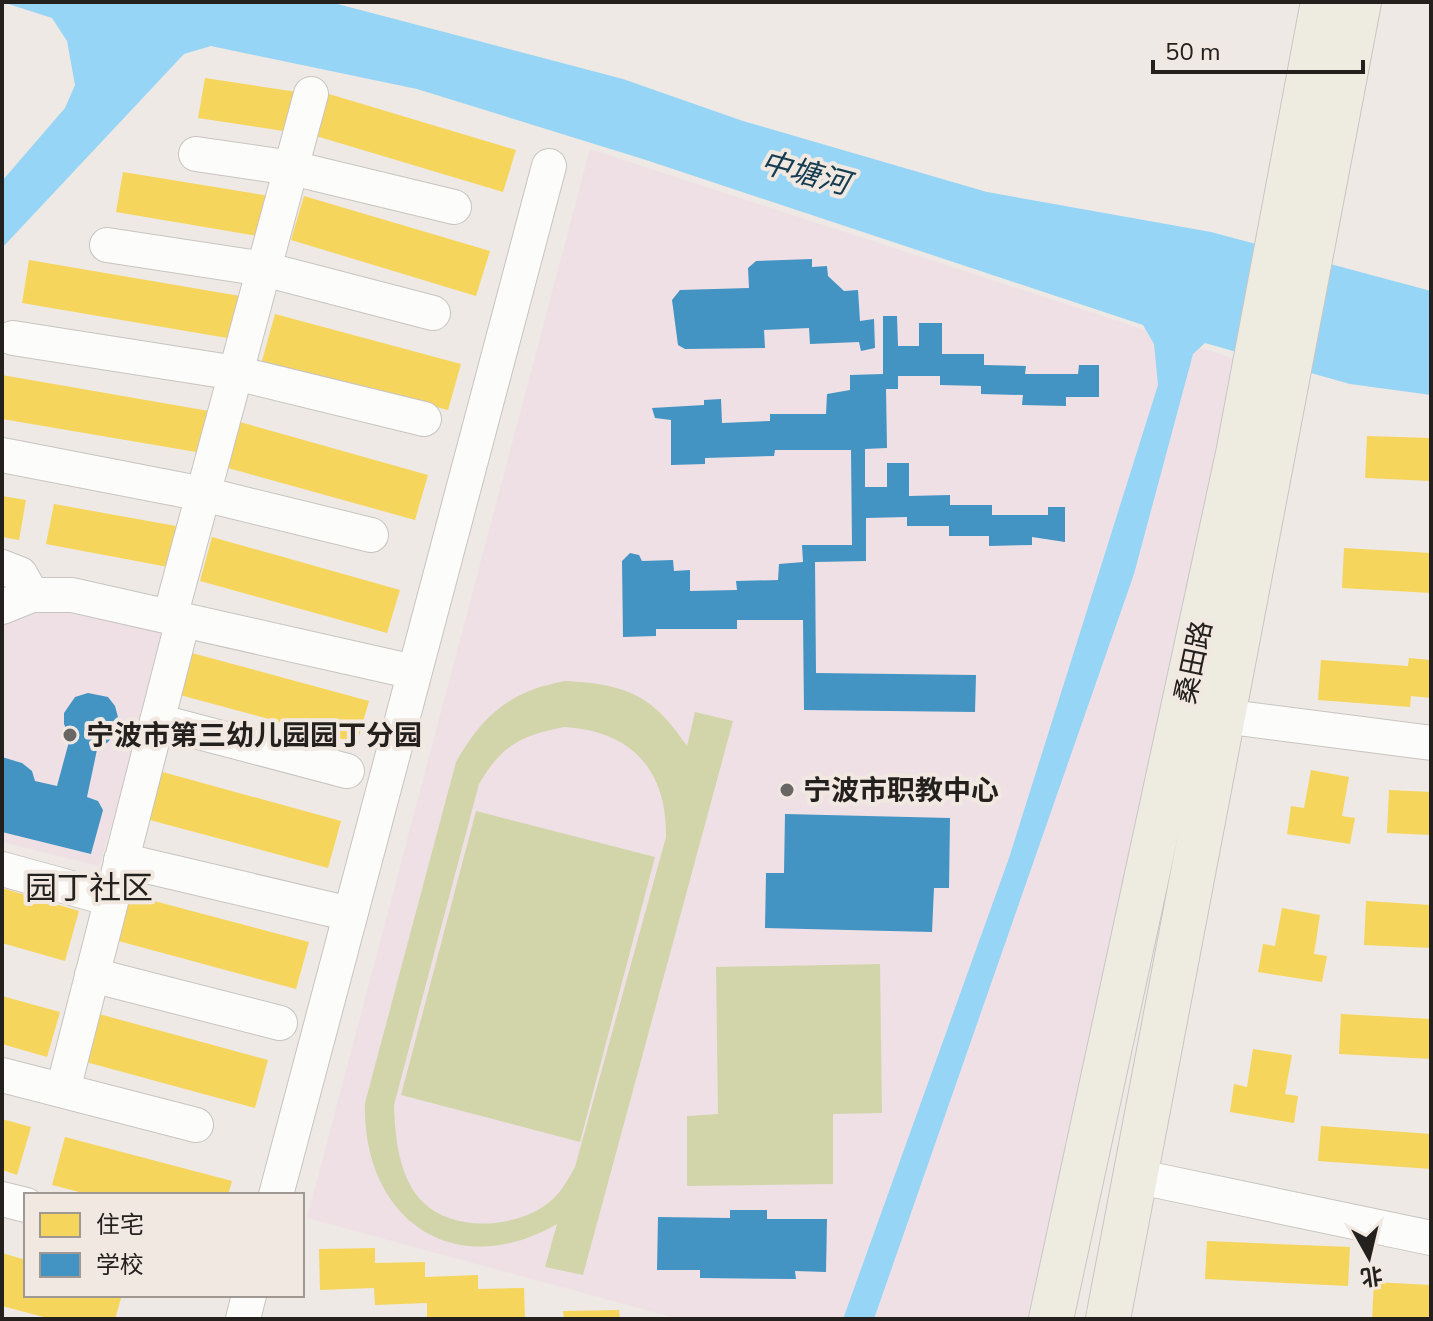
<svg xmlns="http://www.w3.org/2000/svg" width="1433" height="1321" viewBox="0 0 1433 1321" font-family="'Nunito Sans','Noto Sans SC',sans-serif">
<rect width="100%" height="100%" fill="#eee9e4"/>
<g fill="#efe0e5">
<polygon points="590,149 1244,362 1040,1319 679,1319 307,1218"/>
<polygon points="60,605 171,629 99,866 2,842 2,622"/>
</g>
<g fill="#d2d5aa" fill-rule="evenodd">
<path d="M 565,681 C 626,684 653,695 687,746 L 695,712 L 733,721 L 583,1275 L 545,1267 L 557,1224 C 453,1284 362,1218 365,1103 L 456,762 C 483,714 511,691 565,681 ZM 564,727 C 631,731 667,769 666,837 L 575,1167 C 569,1178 563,1189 554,1198 C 523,1228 456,1234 424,1203 C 399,1180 395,1137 394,1105 L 479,784 C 502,745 520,736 564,727 Z"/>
<polygon points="476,811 655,857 580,1142 401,1095"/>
<polygon points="880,964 882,1113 833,1114 833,1184 687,1186 687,1116 718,1114 716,967"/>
</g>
<polygon fill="#97d5f6" points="2,2 330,2 623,79 743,121 987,192 1211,232 1431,291 1431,395 1350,384 1205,343 1193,354 1134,574 874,1319 843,1319 1009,858 1158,385 1154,344 1143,325 646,160 417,89 211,46 184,54 2,248 2,181 65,108 75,85 67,41 52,18"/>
<g fill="#f6d55c">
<polygon points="205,78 297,92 290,132 198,118"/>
<polygon points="329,94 516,150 503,192 316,136"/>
<polygon points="123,172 269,196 263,237 116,212"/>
<polygon points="304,196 490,251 476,296 291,240"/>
<polygon points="29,260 240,296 233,339 22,303"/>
<polygon points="275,314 461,364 448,410 262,361"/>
<polygon points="2,375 209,411 202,453 2,419"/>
<polygon points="240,422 428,475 415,520 228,468"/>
<polygon points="1367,436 1431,438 1431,481 1365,478"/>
<polygon points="2,496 26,500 19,540 2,537"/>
<polygon points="54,504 176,526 168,567 46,544"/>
<polygon points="212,537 400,590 387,633 200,581"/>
<polygon points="1344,548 1431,553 1431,593 1342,588"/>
<polygon points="192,653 369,701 357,743 180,695"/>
<polygon points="1409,658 1431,660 1431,698 1411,696 1410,707 1318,700 1321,660 1408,666"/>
<polygon points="1311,770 1349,777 1342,816 1355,818 1350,844 1287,834 1291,806 1304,808"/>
<polygon points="159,771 341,821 328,868 146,819"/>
<polygon points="1389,790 1431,792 1431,835 1387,833"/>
<polygon points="2,888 79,911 65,961 2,943"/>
<polygon points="124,893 309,942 296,989 111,939"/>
<polygon points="1366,901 1431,905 1431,948 1364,945"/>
<polygon points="1282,908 1320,915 1314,954 1327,956 1322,982 1258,972 1263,944 1275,946"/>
<polygon points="2,996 60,1012 47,1057 2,1044"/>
<polygon points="99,1014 268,1060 255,1108 86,1062"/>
<polygon points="1341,1014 1431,1019 1431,1059 1339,1054"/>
<polygon points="1253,1049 1292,1055 1285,1094 1298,1096 1294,1123 1230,1112 1234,1084 1247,1087"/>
<polygon points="2,1119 31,1127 17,1175 2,1170"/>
<polygon points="1321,1126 1431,1134 1431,1169 1318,1161"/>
<polygon points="65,1137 232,1181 228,1195 91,1195 52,1185"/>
<polygon points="1207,1241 1350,1247 1348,1286 1205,1279"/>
<polygon points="375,1248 375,1263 425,1262 425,1277 478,1275 478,1289 524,1288 525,1319 427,1317 427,1303 375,1305 374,1288 320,1290 319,1249"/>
<polygon points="2,1253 26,1260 26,1295 122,1295 115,1319 51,1319 2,1306"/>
<polygon points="1374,1282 1431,1285 1431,1319 1372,1319"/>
<polygon points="619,1310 620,1319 564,1319 563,1311"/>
</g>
<g fill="#4393c3">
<polygon points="812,259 812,267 827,266 828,276 844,291 858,290 860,321 874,319 875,348 861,351 859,342 810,344 809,328 764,330 765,348 685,349 678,345 672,300 680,290 749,288 748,268 756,261"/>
<polygon points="883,316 897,316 898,346 919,346 919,323 942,323 942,354 984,354 984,365 1026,366 1025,374 1078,374 1079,365 1099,365 1099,397 1066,397 1066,406 1022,405 1023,395 981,394 981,386 940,385 940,376 898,376 898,389 886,389 887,448 865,449 865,487 887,487 887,463 909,463 909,496 950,495 950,505 992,505 992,515 1048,515 1048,507 1065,507 1065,542 1032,537 1032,545 989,546 989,536 949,536 949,526 907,526 907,517 866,518 866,561 815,562 816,673 976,675 975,712 804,710 803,620 737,620 737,629 656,629 656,636 623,637 622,561 630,553 639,555 642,561 673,560 674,571 690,570 690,591 737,590 736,581 778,580 779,564 803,562 802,545 852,545 851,450 775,450 774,456 705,458 705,464 671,465 671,420 655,418 652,408 704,405 704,400 721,399 722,423 770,421 770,414 826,414 827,394 850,390 850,375 883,374"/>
<polygon points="88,693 108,697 115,706 119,721 116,733 107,743 98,745 87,797 98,801 103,810 91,854 2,832 2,757 22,763 32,771 35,781 57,786 70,738 64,724 64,713 75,697"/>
<polygon points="785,814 950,818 949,888 934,888 932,932 765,928 766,873 784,873"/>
<polygon points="730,1210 767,1210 767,1219 827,1219 826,1272 795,1271 796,1279 700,1278 700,1270 657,1270 658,1217 730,1218"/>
</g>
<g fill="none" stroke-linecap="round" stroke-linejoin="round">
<g stroke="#c8c4c1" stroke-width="36">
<g id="minor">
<polyline points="196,154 292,168 454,207"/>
<polyline points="107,245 264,269 433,313"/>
<polyline points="13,338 236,373 424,419"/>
<polyline points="2,455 203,494 371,535"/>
<polyline points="2,567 20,574 32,595"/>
<polyline points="2,607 32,595 72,595 414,672"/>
<polyline points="170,617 311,94"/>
<polyline points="1222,716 1431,743"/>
<polyline points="157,721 347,771"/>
<polyline points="121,860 350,914"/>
<polyline points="2,869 111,899"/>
<polyline points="92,975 280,1023"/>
<polyline points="2,1075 196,1125"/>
<polyline points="63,1090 183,620"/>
<polyline points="1135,1176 1431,1238"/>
<polyline points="276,1195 549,166"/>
<polyline points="2,1199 26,1205"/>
<polyline points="243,1319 249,1295"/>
</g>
</g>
<g stroke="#c8c6c4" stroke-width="46">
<g id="major">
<polyline points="1051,1319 1238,454 1323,2"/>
<polyline points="1108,1319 1359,2"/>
</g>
</g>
<use href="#minor" stroke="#fcfcfb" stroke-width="34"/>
<use href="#major" stroke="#eeece1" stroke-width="44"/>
</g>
<g fill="#6a6663" stroke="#f1e8e1" stroke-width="3">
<circle cx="70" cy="735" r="8"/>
<circle cx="787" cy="790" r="8"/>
</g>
<g text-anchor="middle" stroke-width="8" stroke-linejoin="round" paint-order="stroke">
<g font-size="28" fill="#23201d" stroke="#f1e8e1">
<text transform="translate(1193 662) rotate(-78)" y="10">桑田路</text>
</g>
<g font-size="28" font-weight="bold" fill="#23201d" stroke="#f1e8e1" text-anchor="start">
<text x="86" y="745">宁波市第三幼儿园园丁分园</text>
<text x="803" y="800">宁波市职教中心</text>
</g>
<g font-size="30" font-style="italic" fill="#143c50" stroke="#f1e8e1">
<text transform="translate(805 173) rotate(15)" y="10">中塘河</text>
</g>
<g font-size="32" fill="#23201d" stroke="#f1e8e1">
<text x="89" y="899">园丁社区</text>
</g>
</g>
<rect width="1433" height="1321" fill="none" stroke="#23201d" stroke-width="8"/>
<rect x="24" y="1193" width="280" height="104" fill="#f1e8e1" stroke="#9f9893" stroke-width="2"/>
<rect x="40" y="1213" width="40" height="24" fill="#f6d55c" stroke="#9f9893" stroke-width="2"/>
<text x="96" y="1233" font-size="24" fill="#23201d">住宅</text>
<rect x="40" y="1253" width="40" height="24" fill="#4393c3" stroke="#9f9893" stroke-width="2"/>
<text x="96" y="1273" font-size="24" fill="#23201d">学校</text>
<g transform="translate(1369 1257) rotate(172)" stroke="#f1e8e1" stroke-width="6" paint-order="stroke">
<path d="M0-6L14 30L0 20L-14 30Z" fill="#23201d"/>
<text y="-12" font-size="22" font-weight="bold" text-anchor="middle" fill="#23201d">北</text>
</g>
<path d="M1153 60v12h210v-12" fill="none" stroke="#23201d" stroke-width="4"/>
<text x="1165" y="60" font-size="24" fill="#23201d" stroke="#f1e8e1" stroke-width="6" paint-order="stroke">50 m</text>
</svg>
